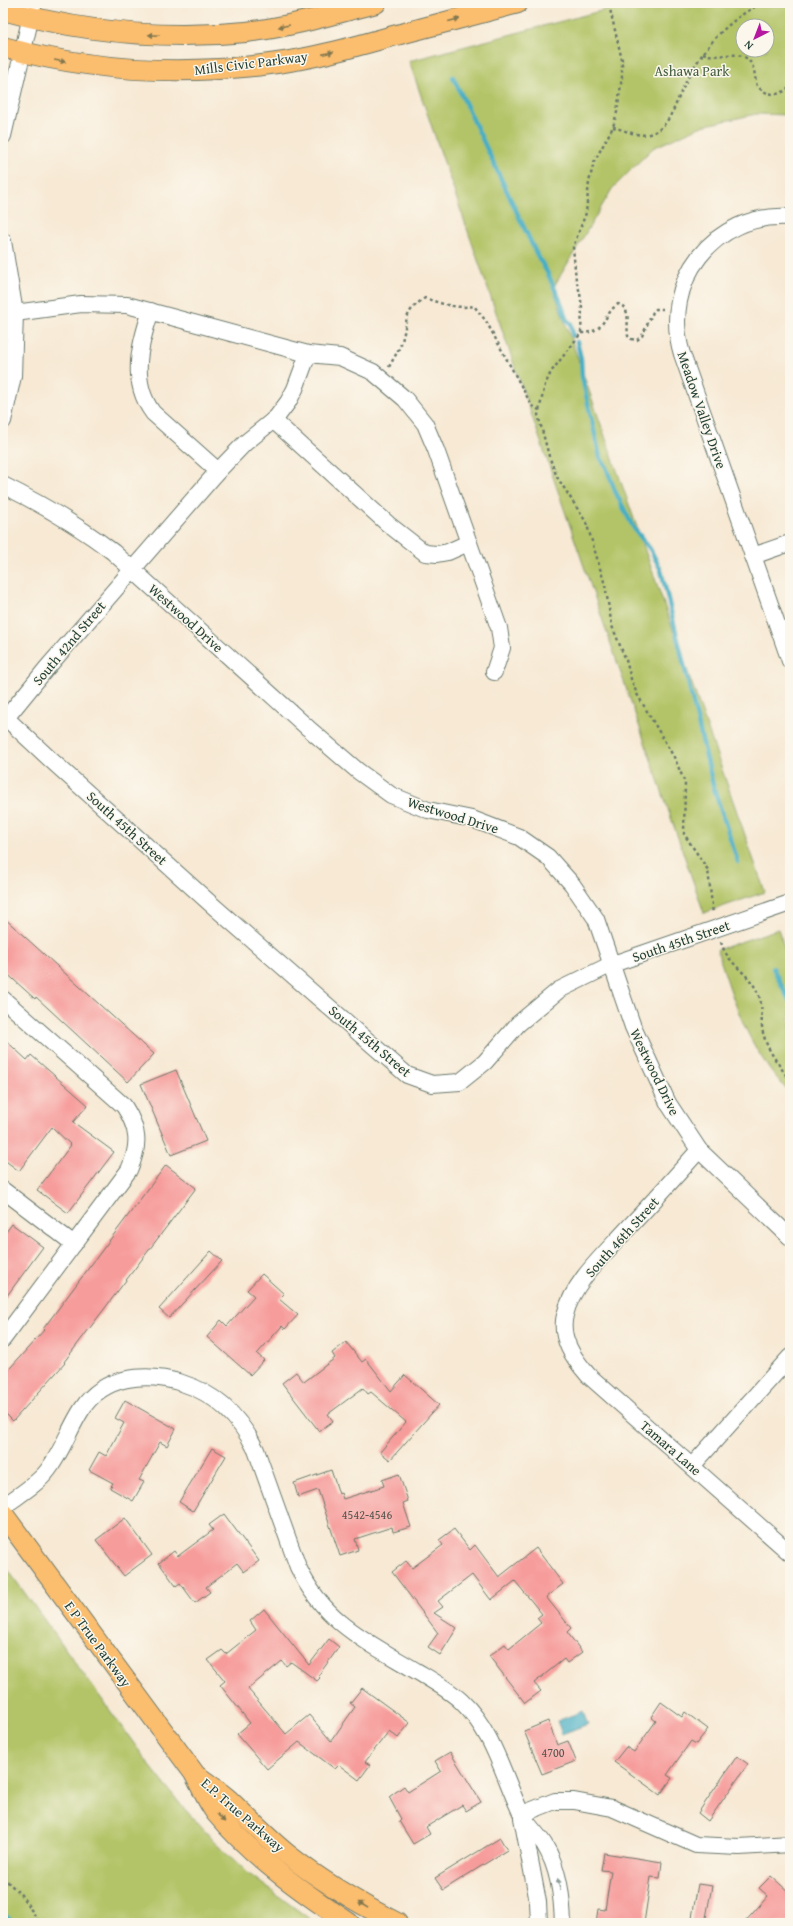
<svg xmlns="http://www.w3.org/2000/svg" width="793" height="1926" viewBox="0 0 793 1926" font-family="'Gentium Book Plus',serif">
<rect width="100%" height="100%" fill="#fbf7ec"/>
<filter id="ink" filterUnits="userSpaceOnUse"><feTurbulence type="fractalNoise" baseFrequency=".025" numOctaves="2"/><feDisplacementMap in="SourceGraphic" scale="8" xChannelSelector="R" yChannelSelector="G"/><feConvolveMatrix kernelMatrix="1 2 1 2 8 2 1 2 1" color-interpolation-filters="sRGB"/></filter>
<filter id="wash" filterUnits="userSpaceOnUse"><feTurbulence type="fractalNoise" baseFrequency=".012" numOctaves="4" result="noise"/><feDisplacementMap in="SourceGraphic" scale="16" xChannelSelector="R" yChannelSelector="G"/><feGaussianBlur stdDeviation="0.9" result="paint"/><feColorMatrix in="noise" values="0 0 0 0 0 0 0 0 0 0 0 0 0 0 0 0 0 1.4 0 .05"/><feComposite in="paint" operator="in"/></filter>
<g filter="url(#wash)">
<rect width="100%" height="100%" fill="#f7e9d4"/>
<g fill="#b3c467" stroke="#69804e" fill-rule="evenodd">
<path d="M 631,3 L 790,3 L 790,115 L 756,114 L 702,126 L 653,148 L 612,189 L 553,288 L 765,892 L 704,913 L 409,61 ZM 743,26 L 767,26 L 767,50 L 743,50 Z"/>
<path d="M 778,929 L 790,964 L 790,1094 C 782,1084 774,1075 767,1065 C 742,1031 730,989 717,950 Z"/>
<polygon points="3,1563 151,1767 181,1805 214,1841 249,1874 315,1923 3,1923"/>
</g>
<polygon fill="#45aec4" stroke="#32767c" points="583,1711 588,1724 562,1734 557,1721"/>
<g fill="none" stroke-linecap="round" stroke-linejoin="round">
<g stroke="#45aec4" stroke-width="4.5">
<polyline points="453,77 536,253 547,272 562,305 566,319 571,324 573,336"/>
<polyline points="577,342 581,359 582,377 600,457 606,467 615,491 633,527 650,549 661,570 714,789 738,862"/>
<polyline points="773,968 790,1002"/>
<polyline points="3,1913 13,1923"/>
</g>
</g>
<g id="blocks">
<g fill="#f69c9b">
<polygon points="3,917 154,1054 128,1082 36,997 35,999 3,970"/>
<polygon points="3,1038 27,1060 31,1055 88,1105 73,1122 114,1152 68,1213 37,1190 71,1145 52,1127 19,1171 3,1159"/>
<polygon points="176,1070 206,1141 171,1155 141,1084"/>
<polygon points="166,1165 196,1188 64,1362 65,1363 13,1421 3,1411 3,1376 44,1330 43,1329"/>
<polygon points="12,1224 43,1247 3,1301 3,1236"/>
<polygon points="211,1251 222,1261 169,1318 159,1309"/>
<polygon points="262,1274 284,1294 279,1299 298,1315 285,1329 282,1326 257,1354 264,1360 250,1375 207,1337 221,1320 227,1326 254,1296 247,1290"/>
<polygon points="346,1342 362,1362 366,1359 391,1391 405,1375 439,1405 390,1460 380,1452 406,1422 371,1392 368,1394 363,1388 328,1414 333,1421 319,1431 282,1383 296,1372 304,1382 335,1358 332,1353"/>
<polygon points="125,1400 176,1429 167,1446 160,1442 139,1480 144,1482 133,1501 110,1488 113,1483 89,1470 99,1452 106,1456 124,1423 115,1418"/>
<polygon points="212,1448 226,1456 193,1511 179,1502"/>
<polygon points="331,1470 339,1494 341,1493 343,1499 384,1486 382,1480 399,1474 408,1501 403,1503 411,1527 393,1532 392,1527 355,1539 358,1550 340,1556 318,1490 298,1497 294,1483"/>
<polygon points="224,1514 259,1561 244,1572 237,1563 206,1587 210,1592 195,1603 180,1583 176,1586 159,1563 174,1551 178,1556 213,1530 209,1525"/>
<polygon points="125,1518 152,1555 124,1576 96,1540"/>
<polygon points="454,1529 470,1550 475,1545 499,1577 536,1548 563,1584 546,1597 571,1628 567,1632 582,1652 567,1663 564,1659 534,1683 541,1691 525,1703 489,1656 505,1644 509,1649 541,1623 537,1618 542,1614 515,1581 491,1600 472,1575 438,1601 443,1607 434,1613 457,1628 440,1655 428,1647 438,1633 392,1572 406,1561 412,1568 443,1545 439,1540"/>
<polygon points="264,1609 309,1665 329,1639 339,1647 318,1676 320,1678 317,1681 291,1662 286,1666 282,1661 248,1689 286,1734 309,1715 331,1741 355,1707 350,1703 362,1688 410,1723 398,1738 389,1731 365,1762 370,1765 359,1780 339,1765 335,1769 299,1742 267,1769 237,1734 250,1723 220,1685 225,1681 208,1660 222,1650 226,1654 256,1630 250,1621"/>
<polygon points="661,1702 682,1717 685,1712 708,1729 696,1744 691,1741 667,1775 672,1778 660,1795 614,1762 626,1747 634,1752 656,1721 651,1717"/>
<polygon points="548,1721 557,1745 568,1741 576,1761 542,1774 524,1731"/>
<polygon points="450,1752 481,1802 466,1811 462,1805 426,1827 430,1834 413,1844 399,1821 401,1819 389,1797 404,1786 408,1792 441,1771 435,1761"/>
<polygon points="737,1756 748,1764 708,1821 698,1813"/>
<polygon points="500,1838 507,1850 443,1890 435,1878"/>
<polygon points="604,1853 662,1862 660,1878 651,1877 644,1923 596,1923 598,1909 605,1910 611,1871 601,1870"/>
<polygon points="771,1876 790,1893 790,1923 744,1923 768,1896 759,1888"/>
<polygon points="698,1884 712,1886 705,1923 691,1923"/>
</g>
</g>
</g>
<g filter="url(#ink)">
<use href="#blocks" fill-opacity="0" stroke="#6b796c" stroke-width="1"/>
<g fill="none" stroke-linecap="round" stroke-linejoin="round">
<g stroke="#6b796c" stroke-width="18">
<g id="minor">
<polyline points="3,136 34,3"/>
<path d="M 790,217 C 714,212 660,282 682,354 L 790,661"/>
<polyline points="3,241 15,313 13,376 3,421"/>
<path d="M 151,311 C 139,346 130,382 153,413 L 218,471"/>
<polyline points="15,313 81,304 127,305 308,354 340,357 373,372 405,399 425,424 436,450 499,628 502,648 494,672"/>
<polyline points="308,354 295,389 288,402 276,418 245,443 218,471 46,669 6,718 51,760 211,904 407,1075 432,1084 460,1082 485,1062 518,1024 559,990 610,965 790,903"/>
<polyline points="273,420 388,524 425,553 437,554 448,552 468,543"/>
<path d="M 3,485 C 43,505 78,525 113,552 L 308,728 L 358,771 L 391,795 L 428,810 L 472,819 L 519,837 L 548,857 L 572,884 L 596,919 L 633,1027 L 668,1103 L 699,1150 L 790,1237"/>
<polyline points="753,556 790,543"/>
<path d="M 3,999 L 124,1106 C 139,1129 140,1145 129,1170 L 3,1339"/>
<path d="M 699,1150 C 676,1176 653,1202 629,1227 C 606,1253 573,1281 565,1315 C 559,1338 574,1359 588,1375 L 790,1553"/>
<polyline points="3,1190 74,1244"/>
<polyline points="692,1466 790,1357"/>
<path d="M 3,1507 C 17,1496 37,1485 48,1470 C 62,1452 69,1429 82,1409 C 104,1375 146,1372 182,1383 C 217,1394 240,1417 256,1450 L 298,1567 C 324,1623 368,1642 418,1672 C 433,1681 449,1690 461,1701 C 493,1731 503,1775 521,1813 C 526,1824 537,1833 544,1844 C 559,1868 562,1896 563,1923"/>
<polyline points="522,1814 555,1801 574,1801 612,1808 696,1845 739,1847 790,1844"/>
<polyline points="522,1818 538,1902 539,1923"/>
</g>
</g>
<g stroke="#6b796c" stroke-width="22">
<g id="major">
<path d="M 3,10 C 82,32 164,40 246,32 C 290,27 333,14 376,3"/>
<path d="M 3,47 C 91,71 180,76 270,64 C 310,59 350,48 389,37 C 432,26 475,14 518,3"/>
<path d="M 3,1514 L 194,1773 C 201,1786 207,1801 216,1813 C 253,1857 302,1892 349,1923"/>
<path d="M 200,1778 C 210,1785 220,1792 229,1800 C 248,1818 266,1837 287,1854 C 321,1881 358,1903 397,1923"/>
</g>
</g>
<g stroke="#6b796c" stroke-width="2.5" stroke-dasharray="3 3" stroke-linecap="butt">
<polyline points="609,5 622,60 622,77 617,112 613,127 594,162 589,182 586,213 573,247 576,280 580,293 582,308 581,333 551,372 545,385 538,415 549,456 557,477 586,522 591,538 605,585 612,626 626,660 631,679 637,694 675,759 685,783 684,834 708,870 713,914"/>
<path d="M 703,53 C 721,62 745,43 754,70 C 755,75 755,80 757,86 C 767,96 779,97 790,87"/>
<path d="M 613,127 C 624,130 638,137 649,134 C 670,129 675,103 684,86 C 689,75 695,65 702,55 C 718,32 738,15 762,3"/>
<path d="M 581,333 C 606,333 603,314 618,304 C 632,308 626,324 628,336 L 631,339 L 637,340 L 642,336 L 653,312 L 656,309 L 663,309"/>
<path d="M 389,367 C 393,359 398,352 401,344 C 409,320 401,314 425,298 C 442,304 456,309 474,306 L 486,321 L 532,406 L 539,410"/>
<path d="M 721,942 C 727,964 748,972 757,991 C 765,1007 759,1022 764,1036 C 768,1052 781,1067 790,1081"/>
<polyline points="3,1877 21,1895 40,1923"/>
</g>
<use href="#minor" stroke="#fff" stroke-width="16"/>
<use href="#major" stroke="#fbbd6e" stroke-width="20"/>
</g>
<defs><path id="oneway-solid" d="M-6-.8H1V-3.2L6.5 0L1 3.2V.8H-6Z"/></defs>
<g fill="#82774e">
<use href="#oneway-solid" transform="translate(454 20) rotate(-15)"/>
<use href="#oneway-solid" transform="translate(284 26) rotate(170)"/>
<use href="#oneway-solid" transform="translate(154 35) rotate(-178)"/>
<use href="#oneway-solid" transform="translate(328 53) rotate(-13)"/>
<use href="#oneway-solid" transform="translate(60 61) rotate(10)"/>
<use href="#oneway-solid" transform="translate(221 1818) rotate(47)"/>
<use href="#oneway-solid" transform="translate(363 1905) rotate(-149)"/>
</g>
<use fill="#8f9e9a" href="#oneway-solid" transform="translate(559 1884) rotate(-104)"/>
</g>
<g text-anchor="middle" stroke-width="3" stroke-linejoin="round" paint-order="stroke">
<g font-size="12" fill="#55554e">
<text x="367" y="1519">4542-4546</text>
<text x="553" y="1757">4700</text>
</g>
<g font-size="14" fill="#1f3d34" stroke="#fbf7ec">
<text transform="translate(251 63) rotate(-7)" y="5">Mills Civic Parkway</text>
<text transform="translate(702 410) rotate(71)" y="5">Meadow Valley Drive</text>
<text transform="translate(186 618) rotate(42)" y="5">Westwood Drive</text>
<text transform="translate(69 643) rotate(-50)" y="5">South 42nd Street</text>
<text transform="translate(453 815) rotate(17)" y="5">Westwood Drive</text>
<text transform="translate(127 828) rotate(42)" y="5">South 45th Street</text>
<text transform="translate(681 941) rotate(-19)" y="5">South 45th Street</text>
<text transform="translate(370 1041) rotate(40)" y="5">South 45th Street</text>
<text transform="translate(655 1072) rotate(64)" y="5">Westwood Drive</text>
<text transform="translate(622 1237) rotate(-48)" y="5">South 46th Street</text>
<text transform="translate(671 1448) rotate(41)" y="5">Tamara Lane</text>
<text transform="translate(98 1644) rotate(54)" y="5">E P True Parkway</text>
<text transform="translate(243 1815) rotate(41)" y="5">E.P. True Parkway</text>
</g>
<g font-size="14" fill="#445f41" stroke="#fbf7ec">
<text x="692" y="76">Ashawa Park</text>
</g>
</g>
<rect width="793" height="1926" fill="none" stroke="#fbf7ec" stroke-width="16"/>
<g transform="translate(755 38) rotate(222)"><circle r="19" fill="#fbf7ec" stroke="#a3ada2"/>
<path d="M0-3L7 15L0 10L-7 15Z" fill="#b5179e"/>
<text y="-6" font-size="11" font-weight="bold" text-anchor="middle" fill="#1f3d34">N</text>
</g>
</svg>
